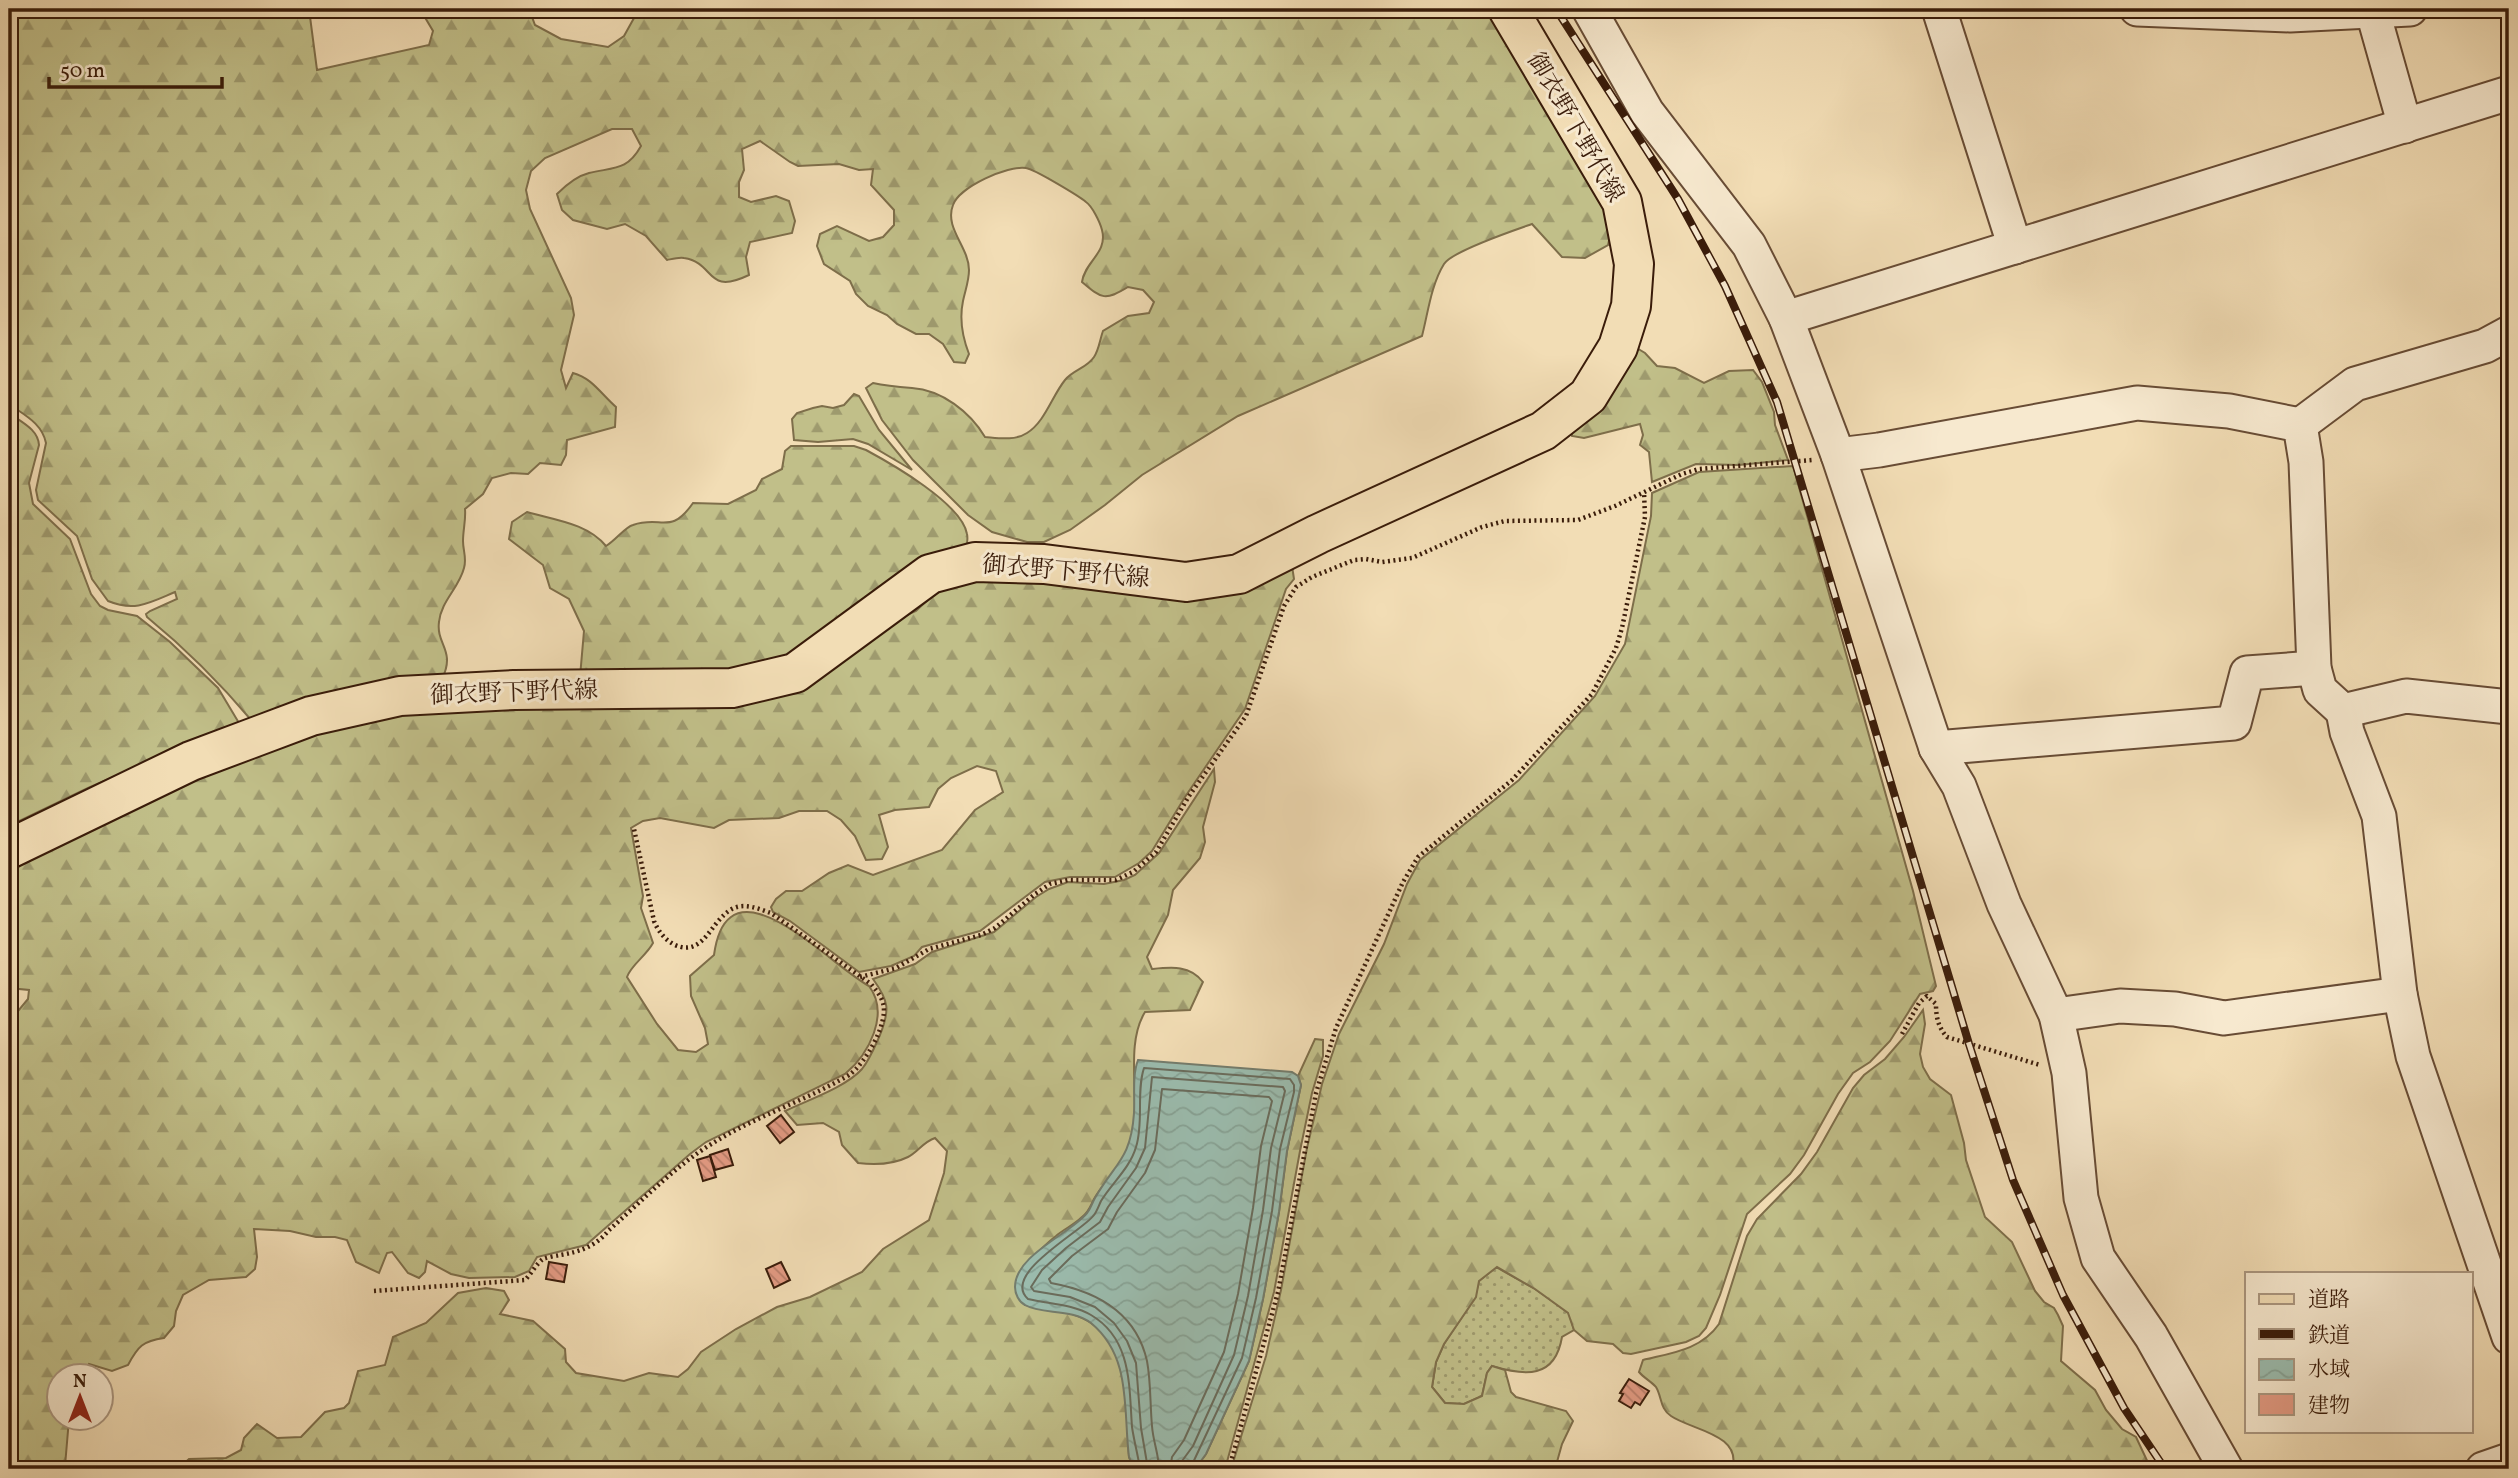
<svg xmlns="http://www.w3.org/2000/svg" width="2518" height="1478" viewBox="0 0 2518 1478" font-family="Vollkorn,'Noto Serif JP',serif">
<defs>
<pattern id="grass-dots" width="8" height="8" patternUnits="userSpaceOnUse" patternTransform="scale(1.75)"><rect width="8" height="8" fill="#c1bf89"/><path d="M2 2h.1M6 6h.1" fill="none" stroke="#9e9a6e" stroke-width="1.8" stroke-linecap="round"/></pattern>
<pattern id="forest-firs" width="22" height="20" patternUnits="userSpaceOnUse" patternTransform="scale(1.75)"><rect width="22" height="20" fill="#c1bf89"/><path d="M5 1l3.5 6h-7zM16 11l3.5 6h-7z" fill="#9e9a6e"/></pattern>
<pattern id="water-waves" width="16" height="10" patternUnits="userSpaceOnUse" patternTransform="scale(1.75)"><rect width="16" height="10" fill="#9bbcae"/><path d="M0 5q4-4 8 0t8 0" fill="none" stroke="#86a194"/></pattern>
<pattern id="building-back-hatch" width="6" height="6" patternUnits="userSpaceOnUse" patternTransform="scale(1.75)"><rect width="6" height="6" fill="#e49b84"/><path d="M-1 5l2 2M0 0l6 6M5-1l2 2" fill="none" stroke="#ba7e6a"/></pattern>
</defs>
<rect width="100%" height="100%" fill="#f2ddb5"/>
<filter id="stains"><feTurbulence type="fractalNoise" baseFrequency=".00286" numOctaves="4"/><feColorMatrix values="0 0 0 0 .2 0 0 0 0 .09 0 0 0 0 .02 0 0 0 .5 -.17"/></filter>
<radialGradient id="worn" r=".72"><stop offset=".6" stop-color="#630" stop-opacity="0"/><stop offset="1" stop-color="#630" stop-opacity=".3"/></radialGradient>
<path fill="url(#grass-dots)" stroke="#7e6e4a" stroke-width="2" d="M 1496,1267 L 1535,1289 L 1569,1313 L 1574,1330 L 1562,1337 C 1555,1379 1525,1376 1492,1366 L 1487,1373 L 1482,1396 L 1464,1404 L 1445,1403 L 1432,1387 L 1436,1362 L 1444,1344 L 1475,1297 L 1479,1281 Z"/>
<g fill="url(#forest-firs)" stroke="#7e6e4a" stroke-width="2">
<path d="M 9,9 L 309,9 L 317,70 L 429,45 L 433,31 L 420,9 L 529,9 L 535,25 L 561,39 L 608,47 L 624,36 L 639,9 L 1490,9 L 1614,219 L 1608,245 L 1585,258 L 1562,257 L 1532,224 C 1515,230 1452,251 1444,264 C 1431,285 1428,313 1422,336 L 1238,416 L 1142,475 L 1105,505 L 1070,530 L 1044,542 L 1027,542 L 992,532 L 968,515 L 913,460 L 882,420 L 866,388 L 873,383 C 886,386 898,387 912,388 C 942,390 970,412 985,437 C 998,438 1015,441 1027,433 C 1045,422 1052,396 1065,380 C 1073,370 1087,368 1094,357 C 1099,350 1100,339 1103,331 L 1128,316 L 1149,313 L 1154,302 L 1143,290 L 1128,287 C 1105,301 1102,299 1082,282 C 1085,261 1108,253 1102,230 C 1100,222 1092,206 1086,202 C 1079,196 1034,169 1026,168 C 1008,165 959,187 953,205 C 944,228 969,247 969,270 C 969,281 965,291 963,301 C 959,320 962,336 969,354 L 965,363 L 954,362 L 943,344 L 929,334 L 916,334 L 897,324 L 887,315 L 868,306 L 856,294 L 850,281 L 824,264 L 817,246 L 820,234 L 837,226 L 869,241 L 883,237 L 894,225 L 894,210 L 871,185 L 873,169 L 859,170 L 839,164 L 798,166 L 790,162 L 760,141 L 742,149 L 744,170 L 739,182 L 739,197 L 751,202 L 776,196 L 789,201 L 795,221 L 792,233 L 750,242 L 746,257 L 749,275 C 705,296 716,263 684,258 C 679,257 672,259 667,260 L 646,236 L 625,224 L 607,229 L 573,220 L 562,210 L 557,194 C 566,185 577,176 589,173 C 614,167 627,171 641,146 L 632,129 L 612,129 L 545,158 L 531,171 L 526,190 L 530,209 L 571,298 L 574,315 L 561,370 L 566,388 L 573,373 C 592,378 601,394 616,407 L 615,427 L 567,440 L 566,455 L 561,465 L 540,463 L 528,474 L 511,473 L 492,478 L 483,494 L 465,509 C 466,520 463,530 463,541 C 463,551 467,558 464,568 C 459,588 441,601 439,622 C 436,645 456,650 442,679 L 252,721 C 220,683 186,649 147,617 L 146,614 L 150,611 L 177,599 L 175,592 C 149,603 135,612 108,601 L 92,579 L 77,536 L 38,500 L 36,490 L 46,443 C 42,423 24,415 9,404 Z"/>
<polygon points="1635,347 1645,353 1657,366 1675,368 1704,383 1729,371 1753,370 1762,382 1774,412 1775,425 1788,460 1739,465 1696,464 1652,482 1649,452 1640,445 1643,435 1640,424 1584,438 1572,436 1572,428"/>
<polygon points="854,394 859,396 879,430 912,470 868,444 853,439 818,442 794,440 792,419 797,413 813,408 822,406 833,408 844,405"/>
<path d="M 9,413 C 21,422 38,429 39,445 L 29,483 L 33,504 L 70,539 L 91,594 L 100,606 L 108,610 L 137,616 L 170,642 L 218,688 L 239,723 L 88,788 L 9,826 Z"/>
<path d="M 791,446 L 854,446 L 866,450 C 892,464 962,504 967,534 C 968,538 967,541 967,545 L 781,666 L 580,677 L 584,631 L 569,599 L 550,588 L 543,565 L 509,539 L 512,522 L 527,512 C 554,520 587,523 606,546 C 616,540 625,527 633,525 C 662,515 670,536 693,503 L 728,504 L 756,490 L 762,479 L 782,469 L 785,451 Z"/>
<polygon points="1793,466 1913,891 1936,986 1933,991 1920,994 1890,1041 1870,1062 1853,1073 1838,1094 1804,1155 1790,1174 1747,1214 1720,1295 1706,1328 1699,1336 1686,1342 1631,1354 1623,1353 1613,1344 1587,1341 1574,1330 1568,1313 1535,1289 1497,1267 1479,1281 1476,1297 1444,1344 1436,1362 1432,1387 1445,1403 1464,1404 1482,1396 1487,1373 1492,1366 1505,1370 1511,1392 1516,1397 1566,1411 1573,1421 1562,1444 1555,1469 1231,1469 1266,1356 1281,1290 1307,1148 1322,1084 1339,1034 1384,944 1407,884 1420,860 1519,780 1595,696 1625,644 1651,516 1652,493 1699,472"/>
<path d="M 1292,566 L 1294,579 L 1286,589 L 1245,709 L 1185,797 L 1152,851 L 1139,863 L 1115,877 L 1070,877 L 1045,882 L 980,931 L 922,947 L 914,956 L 891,966 L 859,972 L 790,921 L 773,912 L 771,907 L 776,899 L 786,891 L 802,891 L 829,873 L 848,865 L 873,875 L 942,850 L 975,810 L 1003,792 L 996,771 L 977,766 L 951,778 L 938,789 L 929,807 L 895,810 L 879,815 L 888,847 L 882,859 L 866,860 L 855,836 L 841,820 L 827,811 L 799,811 L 779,818 L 729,820 L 714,828 L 660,818 L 643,821 L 631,828 L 643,896 L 641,908 L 653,943 C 646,956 631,965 627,977 L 657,1024 L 678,1050 L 696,1052 L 708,1044 L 705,1028 L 691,996 L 690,976 L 714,955 C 728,852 828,964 869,986 C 890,1014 869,1054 845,1074 L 706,1142 L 690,1154 L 586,1245 L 537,1257 L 529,1271 L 515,1277 L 469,1278 L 451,1274 L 427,1261 L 425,1272 L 419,1278 L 408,1273 L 392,1252 L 387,1253 L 379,1273 L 356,1262 L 347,1240 L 335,1237 L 316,1237 L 290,1231 L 254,1229 L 257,1257 L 255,1269 L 246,1277 L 209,1280 L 183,1295 L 176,1311 L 174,1326 L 164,1338 C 143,1341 138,1346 128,1365 L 112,1371 L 89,1364 L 81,1376 L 60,1376 L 60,1418 L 69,1419 L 65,1466 L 50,1469 L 9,1469 L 9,1022 L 28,999 L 29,990 L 9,988 L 9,861 L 193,769 L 365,716 L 605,700 L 846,651 L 876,638 L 898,619 L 916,611 L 934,594 L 962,579 Z"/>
<path d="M 1214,769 L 1215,782 L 1203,827 L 1205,842 L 1200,858 L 1173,890 L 1168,915 L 1147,957 L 1152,969 C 1172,967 1190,965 1203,982 L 1190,1010 L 1145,1012 C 1123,1048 1143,1104 1130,1145 C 1123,1166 1104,1181 1094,1199 C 1090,1207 1089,1212 1082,1217 C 1074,1225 1064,1229 1056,1236 C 1043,1246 1032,1258 1021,1270 L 1025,1305 C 1045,1309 1070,1310 1088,1321 C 1132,1348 1125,1412 1129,1457 L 1134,1469 L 178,1469 L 189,1459 L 226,1458 L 241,1450 L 244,1438 L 257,1424 L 277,1438 L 301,1437 L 325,1412 L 344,1408 L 349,1403 L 358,1371 L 385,1365 L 393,1337 L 426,1323 L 458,1293 L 486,1288 L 504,1291 L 509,1300 L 500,1314 L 533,1321 L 565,1349 L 566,1362 L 576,1373 L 624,1381 L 649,1373 L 678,1377 L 688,1369 L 701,1352 L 736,1329 L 777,1307 L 810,1297 L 862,1272 L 883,1249 L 929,1220 L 944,1173 L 947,1151 L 935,1138 C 923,1142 918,1152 908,1157 C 892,1165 875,1165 858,1163 L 842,1145 L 839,1132 L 823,1123 L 797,1125 L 785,1111 C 808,1100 846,1087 862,1069 C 870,1059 875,1046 880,1035 C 890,1010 889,1001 873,979 L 915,964 L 932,952 L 994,932 L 1036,897 L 1049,889 L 1068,882 L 1104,884 L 1124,880 L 1135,875 L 1159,853 Z"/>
<path d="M 1923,1010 L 1925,1024 L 1920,1054 L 1923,1067 L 1930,1079 L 1951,1095 L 1964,1143 L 1966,1160 L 1985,1217 L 2012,1242 L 2035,1291 L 2044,1302 L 2054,1308 L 2058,1315 L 2063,1326 L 2061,1361 L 2095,1390 L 2106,1410 L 2122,1429 L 2136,1437 L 2151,1469 L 1732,1469 C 1743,1434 1691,1430 1671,1416 C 1660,1409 1662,1397 1656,1387 C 1652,1382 1644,1378 1639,1372 L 1643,1360 C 1671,1353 1701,1350 1719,1324 L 1747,1236 L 1757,1219 L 1801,1174 L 1817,1152 L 1853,1088 L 1864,1075 L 1885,1059 L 1904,1037 Z"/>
<polygon points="1315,1039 1323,1040 1323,1056 1312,1093 1300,1151 1274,1292 1225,1469 1195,1469 1206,1454 1249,1361 1263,1299 1279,1212 1287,1151 1301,1085 1298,1076"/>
</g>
<path fill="url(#water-waves)" stroke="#747c6c" stroke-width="2" d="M 1138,1060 L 1292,1072 L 1298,1076 L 1301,1085 L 1287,1151 L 1279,1212 L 1263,1299 L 1249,1361 L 1206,1454 L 1195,1469 L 1134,1469 L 1129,1457 C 1123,1409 1132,1357 1091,1323 C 1071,1308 1042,1315 1025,1305 C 1019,1302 1015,1294 1015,1287 C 1015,1255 1070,1234 1087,1213 C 1091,1208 1092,1203 1095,1198 C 1115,1163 1131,1159 1134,1113 C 1135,1096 1132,1076 1138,1060 Z"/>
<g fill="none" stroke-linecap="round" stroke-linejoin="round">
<g stroke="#6a6c5c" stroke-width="2">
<path d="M 1140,1469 C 1138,1455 1134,1441 1132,1427 C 1129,1386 1132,1339 1091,1315 C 1073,1304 1049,1304 1028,1299 C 1000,1274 1083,1231 1094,1215 C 1097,1211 1099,1205 1101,1201 C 1112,1183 1130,1168 1136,1147 C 1144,1122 1136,1092 1144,1068 L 1290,1079 L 1294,1085 L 1294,1092 L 1280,1149 L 1272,1211 L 1256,1298 L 1242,1358 L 1190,1469"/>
<polyline points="1148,1469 1141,1428 1136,1363 1127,1341 1114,1323 1095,1307 1070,1297 1034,1291 1031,1287 1042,1270 1066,1248 1100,1222 1108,1207 1136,1168 1145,1148 1152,1077 1283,1087 1285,1091 1271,1148 1263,1210 1248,1296 1234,1355 1193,1446 1182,1461 1181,1469"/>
<path d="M 1159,1469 C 1159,1455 1153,1441 1152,1426 C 1150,1405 1151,1382 1147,1361 C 1136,1312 1095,1291 1051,1283 L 1049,1279 L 1072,1256 L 1108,1229 L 1117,1212 L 1145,1173 L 1155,1150 L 1162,1089 L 1269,1097 L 1272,1101 L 1261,1146 L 1253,1208 L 1238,1294 L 1224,1352 L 1184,1440 L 1172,1457 L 1170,1469"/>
</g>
</g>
<g fill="url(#building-back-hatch)" stroke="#3a1c0a" stroke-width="2">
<polygon points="781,1115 794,1132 780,1143 767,1126"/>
<polygon points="728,1149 733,1165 715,1170 710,1155"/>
<polygon points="710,1156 716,1177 703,1181 697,1160"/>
<polygon points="549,1262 567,1265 564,1282 546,1279"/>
<polygon points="781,1262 790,1280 774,1288 766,1269"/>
<polygon points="1629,1379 1649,1391 1640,1405 1635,1402 1631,1408 1619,1401 1623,1394 1620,1393"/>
</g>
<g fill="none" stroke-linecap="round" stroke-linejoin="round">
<g stroke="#684c35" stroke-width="37">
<g id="minor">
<polyline points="1589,9 1647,112 1749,245 1786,318 1838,455 1936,748 1959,786 2004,904 2056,1015 2069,1073 2081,1198 2098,1258 2151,1336 2226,1469"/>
<polyline points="1939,9 2015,247"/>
<polyline points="2137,9 2290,15 2410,9"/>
<polyline points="2372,9 2405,126"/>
<polyline points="1786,318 2509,93"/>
<polyline points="2300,425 2355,384 2485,346 2509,333"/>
<polyline points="1838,455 1879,450 2137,403 2229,411 2300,425 2306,462 2314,668 2320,690 2343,711 2406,696 2509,707"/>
<polyline points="2343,711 2347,732 2379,816 2400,994 2413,1056 2509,1337"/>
<polyline points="1936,748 2234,723 2247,673 2314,668"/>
<polyline points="2056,1015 2120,1006 2175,1009 2224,1018 2400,994"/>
<polyline points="2483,1469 2509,1460"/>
</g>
</g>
<g stroke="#3a1c0a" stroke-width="42">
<polyline id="major" points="9,849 191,761 311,716 400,696 514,690 732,688 795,673 930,574 975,562 1044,564 1186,582 1239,574 1318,534 1543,431 1588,396 1618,347 1631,306 1634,264 1622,202 1508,9"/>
</g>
<g stroke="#3a1c0a" stroke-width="4.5" stroke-dasharray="2 3.5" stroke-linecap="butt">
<polyline points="860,977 896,968 929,949 981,935 995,928 1035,894 1050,884 1068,880 1116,880 1133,872 1156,852 1189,796 1246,716 1284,606 1296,587 1312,577 1354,560 1366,559 1382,562 1412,558 1482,527 1505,521 1578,520 1615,506 1682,474 1699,469 1812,460"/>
<path d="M 1902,1034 L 1919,1003 L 1927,996 L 1936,1004 C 1936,1017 1938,1027 1947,1037 L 2040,1065"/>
<path d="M 374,1291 L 525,1280 C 531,1274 537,1263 543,1259 C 548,1257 555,1256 560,1255 C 580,1252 596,1246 609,1230 C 642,1201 675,1166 713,1143 C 756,1116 805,1101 849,1075 C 865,1064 889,1023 883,1003 C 881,996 876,990 871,984 L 771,913 C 759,909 746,903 734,908 C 711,918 705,958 675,945 C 665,940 658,931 654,921 L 634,829"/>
<polyline points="1229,1469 1278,1292 1316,1093 1336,1028 1403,882 1418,857 1512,780 1592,694 1616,648 1622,628 1645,517 1644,492"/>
</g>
<use href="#minor" stroke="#f7e9cf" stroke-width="33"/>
<use href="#major" stroke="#f2ddb5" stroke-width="38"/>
<g stroke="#3a1c0a" stroke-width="8">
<polyline id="rail" points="1556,9 1678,199 1725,286 1777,402 1969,1044 2013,1180 2063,1295 2124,1408 2165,1469"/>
</g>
<use href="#rail" stroke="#f7e9cf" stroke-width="5" stroke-dasharray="16" stroke-linecap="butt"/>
</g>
<g text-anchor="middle" stroke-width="6" stroke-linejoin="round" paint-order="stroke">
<g font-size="24" fill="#3a1c0a" stroke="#f7e9cf">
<text transform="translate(1576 127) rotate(60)" y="8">御衣野下野代線</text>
<text transform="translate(1066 571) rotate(5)" y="8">御衣野下野代線</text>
<text transform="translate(514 692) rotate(-2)" y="8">御衣野下野代線</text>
</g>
</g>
<rect width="2518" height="1478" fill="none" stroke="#f2ddb5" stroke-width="35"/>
<rect x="10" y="10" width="2497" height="1457" fill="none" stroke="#3a1c0a" stroke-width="3.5"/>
<rect x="18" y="18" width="2483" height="1443" fill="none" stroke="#3a1c0a" stroke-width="2"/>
<rect x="2245" y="1272" width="228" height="161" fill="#f7e9cf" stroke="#ab9780" stroke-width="2"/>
<rect x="2259" y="1294" width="35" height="10" fill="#f2ddb5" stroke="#ab9780" stroke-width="2"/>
<text x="2308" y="1306" font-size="21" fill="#3a1c0a">道路</text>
<rect x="2259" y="1329" width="35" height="10" fill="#3a1c0a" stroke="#ab9780" stroke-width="2"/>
<text x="2308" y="1342" font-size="21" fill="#3a1c0a">鉄道</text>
<rect x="2259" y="1359" width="35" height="21" fill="url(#water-waves)" stroke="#ab9780" stroke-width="2"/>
<text x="2308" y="1376" font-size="21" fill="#3a1c0a">水域</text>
<rect x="2259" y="1394" width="35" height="21" fill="#e49b84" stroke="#ab9780" stroke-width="2"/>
<text x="2308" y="1412" font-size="21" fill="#3a1c0a">建物</text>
<g transform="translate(80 1397)"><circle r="33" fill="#f7e9cf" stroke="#ab9780" stroke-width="2"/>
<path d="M0-5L12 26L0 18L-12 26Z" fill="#8f2418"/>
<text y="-10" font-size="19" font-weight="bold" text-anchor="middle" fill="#3a1c0a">N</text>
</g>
<path d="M49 77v10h173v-10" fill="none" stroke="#3a1c0a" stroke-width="3.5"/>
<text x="60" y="77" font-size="21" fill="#3a1c0a" stroke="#f7e9cf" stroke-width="5" paint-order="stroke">50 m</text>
<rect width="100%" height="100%" filter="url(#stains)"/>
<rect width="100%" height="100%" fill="url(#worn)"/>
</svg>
